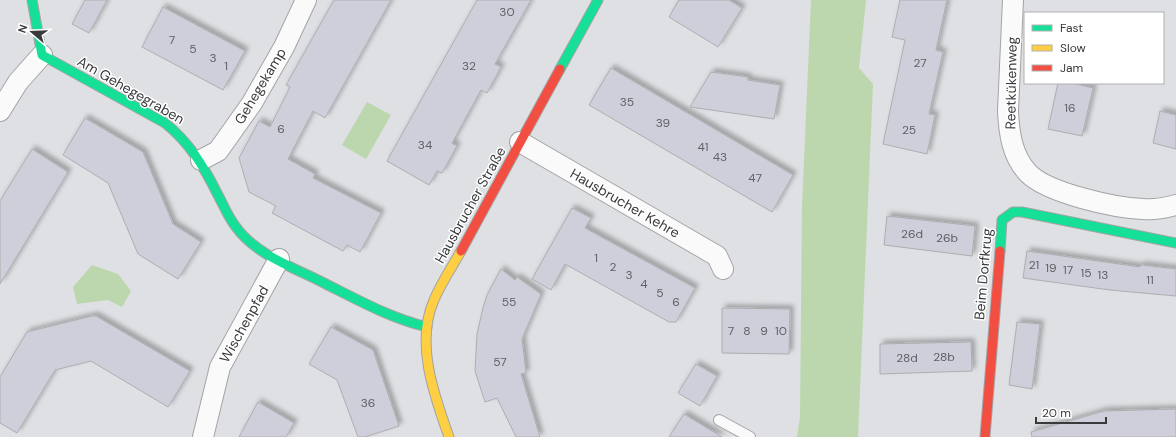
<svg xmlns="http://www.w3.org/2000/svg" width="1176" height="437" viewBox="0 0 1176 437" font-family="'DM Sans',sans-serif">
<defs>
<filter id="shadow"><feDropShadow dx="3.5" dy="-3.5" stdDeviation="2" flood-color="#0004"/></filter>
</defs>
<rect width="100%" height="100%" fill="#dee0e3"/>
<g fill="#bcd7ad">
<polygon points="811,0 866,0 859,68 873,84 858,437 797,437 800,417 802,206"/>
<polygon points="367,102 391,115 366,159 342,145"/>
<polygon points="92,265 118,274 131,291 122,307 108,300 77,304 73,287"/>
</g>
<g fill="#cfcedb" stroke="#aeaeb0" filter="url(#shadow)">
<polygon points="85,0 107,0 89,33 72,24"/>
<polygon points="334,0 391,0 325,118 313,111 288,159 315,174 313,178 381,213 360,252 347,245 343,251 272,213 276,206 249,192 239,158 259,121 270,127 290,87 286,85"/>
<polygon points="477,0 531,0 495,64 501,67 487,93 481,90 452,143 457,146 442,173 437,171 429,185 387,161"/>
<polygon points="679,0 729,0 742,8 718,47 669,17"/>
<polygon points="900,0 947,0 936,50 943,52 929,114 935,115 927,154 883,144 905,40 892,37"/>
<polygon points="163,7 245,51 223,90 142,47"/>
<polygon points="611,68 793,175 772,212 589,105"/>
<polygon points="711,72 748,77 748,80 780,85 774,119 690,107"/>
<polygon points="1058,83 1072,83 1093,88 1082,136 1048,129"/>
<polygon points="1160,111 1176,115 1176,149 1153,143"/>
<polygon points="85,118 143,152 173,224 201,242 178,279 138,254 108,183 63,155"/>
<polygon points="32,149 68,172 0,284 0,201"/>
<polygon points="572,208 591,218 585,228 695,288 676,322 669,322 565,264 551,290 532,279"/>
<polygon points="887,216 975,226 972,256 884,245"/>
<polygon points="1027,251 1140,267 1141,265 1176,269 1176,296 1110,290 1023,278"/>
<polygon points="501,269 515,280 517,277 541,294 522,339 526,373 521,374 540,437 516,437 497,398 485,402 475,371 477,334 483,308 487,295"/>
<polygon points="722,308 790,309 789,354 722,353"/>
<polygon points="92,316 96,316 190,371 168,407 91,361 55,370 17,433 0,423 0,377 27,332"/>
<polygon points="1017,322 1040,324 1032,389 1009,385"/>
<polygon points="331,327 373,350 399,426 365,437 358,437 337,380 309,364"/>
<polygon points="971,342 972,371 880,374 880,344"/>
<polygon points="696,364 717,376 700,406 678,393"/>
<polygon points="258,402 294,423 286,437 239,437"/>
<polygon points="1176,409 1176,437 1032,437 1031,432 1104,411"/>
<polygon points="684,414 722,437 669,437"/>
</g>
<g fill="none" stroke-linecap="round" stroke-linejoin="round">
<g stroke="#a2a4a5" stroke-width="12">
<polyline id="lane" points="719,420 750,437"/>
</g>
<g stroke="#a2a4a5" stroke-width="22">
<g id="street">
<path d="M 1013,0 L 1008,111 C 1009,133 1012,156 1028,173 C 1047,193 1115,208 1143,209 C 1154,210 1165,208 1176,205"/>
<polyline points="0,111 18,82 42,55"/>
<polyline points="520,142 717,256 723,269"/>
<polyline points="201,160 218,151 252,103 284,47 306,0"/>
<polyline points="203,437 220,367 279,259"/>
</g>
</g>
<g stroke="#a2a4a5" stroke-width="11">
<g id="fast">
<path d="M 32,0 L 42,55 L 165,123 C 190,143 204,167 218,195 C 224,206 228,217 236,227 C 256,255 295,268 324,283 C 358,300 390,318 427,327"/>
<polyline points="560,69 598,0"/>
<polyline points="1000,251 1002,220 1013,212 1022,212 1176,243"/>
</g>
</g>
<g stroke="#a2a4a5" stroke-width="11">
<path id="slow" d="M 449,437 C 434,395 415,343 434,300 C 441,283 452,267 461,251"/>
</g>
<g stroke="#a2a4a5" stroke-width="11">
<g id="jam">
<polyline points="461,251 560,69"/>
<polyline points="985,437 1000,251"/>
</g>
</g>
<use href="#lane" stroke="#fafafb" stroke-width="10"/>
<use href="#street" stroke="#fafafb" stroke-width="20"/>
<use href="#fast" stroke="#16e098" stroke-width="9"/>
<use href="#slow" stroke="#ffcf43" stroke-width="9"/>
<use href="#jam" stroke="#f24e42" stroke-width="9"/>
</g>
<g text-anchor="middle" stroke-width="3" stroke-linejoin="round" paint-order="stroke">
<g font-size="12" fill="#606066">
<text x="507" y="16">30</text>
<text x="172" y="44">7</text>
<text x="193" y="53">5</text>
<text x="213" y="62">3</text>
<text x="920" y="67">27</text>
<text x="226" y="70">1</text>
<text x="469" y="70">32</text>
<text x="627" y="106">35</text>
<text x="1070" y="112">16</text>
<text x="663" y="127">39</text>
<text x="281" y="133">6</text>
<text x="909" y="134">25</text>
<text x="425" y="149">34</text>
<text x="703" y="151">41</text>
<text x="720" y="161">43</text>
<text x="755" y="182">47</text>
<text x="912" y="238">26d</text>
<text x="947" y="242">26b</text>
<text x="596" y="262">1</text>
<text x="1034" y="269">21</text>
<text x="613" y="271">2</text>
<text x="1051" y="272">19</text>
<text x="1068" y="274">17</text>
<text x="1086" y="277">15</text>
<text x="629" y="279">3</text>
<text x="1103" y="279">13</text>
<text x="1150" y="284">11</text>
<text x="644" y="288">4</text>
<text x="660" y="297">5</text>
<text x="509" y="306">55</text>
<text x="676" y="306">6</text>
<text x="731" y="335">7</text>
<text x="747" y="335">8</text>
<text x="764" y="335">9</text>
<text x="781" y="335">10</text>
<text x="944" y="361">28b</text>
<text x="907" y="362">28d</text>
<text x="500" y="366">57</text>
<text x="368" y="407">36</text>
</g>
<g font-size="14" fill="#393a3c" stroke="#fff">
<text transform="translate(1011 83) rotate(-89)" y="5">Reetkükenweg</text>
<text transform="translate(260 86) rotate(-59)" y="5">Gehegekamp</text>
<text transform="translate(131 90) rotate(30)" y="5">Am Gehegegraben</text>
<text transform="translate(625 203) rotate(30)" y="5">Hausbrucher Kehre</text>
<text transform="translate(470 205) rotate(-61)" y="5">Hausbrucher Straße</text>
<text transform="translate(983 274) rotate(-85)" y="5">Beim Dorfkrug</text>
<text transform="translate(244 324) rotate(-61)" y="5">Wischenpfad</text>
</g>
</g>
<rect x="1024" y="12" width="140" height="72" fill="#ffffff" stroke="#b0b0b1"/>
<rect x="1032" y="25" width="20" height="6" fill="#16e098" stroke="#b0b0b1"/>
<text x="1060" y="32" font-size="12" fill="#393a3c">Fast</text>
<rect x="1032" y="45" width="20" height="6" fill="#ffcf43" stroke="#b0b0b1"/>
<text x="1060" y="52" font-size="12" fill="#393a3c">Slow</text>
<rect x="1032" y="65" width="20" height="6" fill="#f24e42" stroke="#b0b0b1"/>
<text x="1060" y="72" font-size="12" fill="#393a3c">Jam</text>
<g transform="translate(32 32) rotate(289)" stroke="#ffffff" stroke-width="3" paint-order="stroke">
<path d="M0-3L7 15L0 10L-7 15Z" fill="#393a3c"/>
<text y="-6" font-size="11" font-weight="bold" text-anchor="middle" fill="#393a3c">N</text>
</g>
<path d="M1036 417v6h70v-6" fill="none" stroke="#393a3c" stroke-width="2"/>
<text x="1042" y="417" font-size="12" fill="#393a3c" stroke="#ffffff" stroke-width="3" paint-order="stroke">20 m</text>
</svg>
